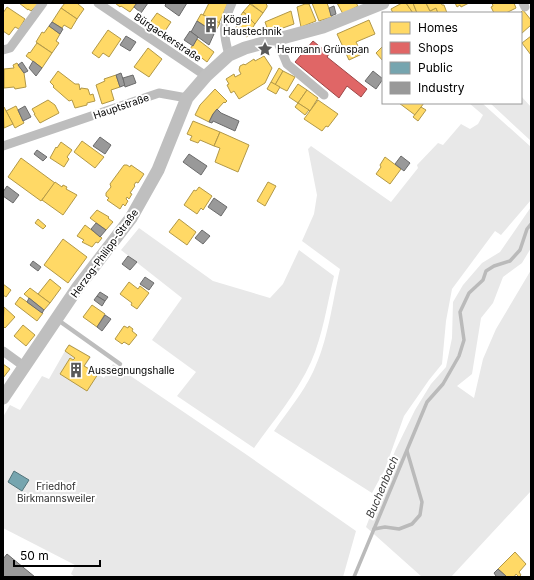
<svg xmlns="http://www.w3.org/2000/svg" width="534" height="580" viewBox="0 0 534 580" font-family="Inter,sans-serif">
<rect width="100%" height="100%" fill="#fff"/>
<g fill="#e8e8e8">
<polygon points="521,96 531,107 531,141 490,103 521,103"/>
<path d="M 469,103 L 482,103 L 531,147 L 531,200 L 501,235 L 495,231 L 452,289 L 446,321 L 442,364 L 429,380 L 404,416 L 385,469 L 372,493 L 274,431 C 287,412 303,393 313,372 C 328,341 332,304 340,269 L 302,241 L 314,214 L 317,195 L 308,149 L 311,146 L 391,202 L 418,168 L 417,165 L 438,143 L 443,145 L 461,124 L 470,129 L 478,124 L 483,115 Z"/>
<polygon points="531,207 531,248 522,263 503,277 493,303 481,318 472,374 457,386 474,398 483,359 496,329 531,270 531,491 451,577 422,577 366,527 395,451 415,410 431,384 446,367 452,338 453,302 463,285 482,263 500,252"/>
<path d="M 139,228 L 213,281 L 270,298 L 283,284 L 299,250 L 334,276 C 327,304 323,335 311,362 C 297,393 274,420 254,448 L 177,396 L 196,372 L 152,340 L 182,298 L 121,250 Z"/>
<polygon points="69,344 91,357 85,366 104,378 113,364 247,455 356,531 343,577 75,577 71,574 75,565 3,528 3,417 10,405 20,410 42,376 49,379"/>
</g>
<g fill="#ffd966" stroke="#b29847">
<polygon points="19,3 39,3 31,11 28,9 28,10"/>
<polygon points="65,3 79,3 78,4 84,9 77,19 61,8"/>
<polygon points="115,3 137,3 130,12 121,6 120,7"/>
<polygon points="209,3 228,3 219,23 203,15"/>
<polygon points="250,3 265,3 267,5 267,7 263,13"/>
<polygon points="312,3 327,3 332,17 319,21"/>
<polygon points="337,3 356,3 358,6 343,14"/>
<polygon points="402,3 406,3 413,13 393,13 391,9"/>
<polygon points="406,3 413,3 417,13 413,13"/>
<polygon points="413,3 426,3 430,11 436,8 438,13 417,13"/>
<polygon points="426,3 441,3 442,5 444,5 447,13 438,13 436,8 430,11"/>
<polygon points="455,3 469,3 461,7 460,5 457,7"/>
<polygon points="492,3 514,3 516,8 506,13 494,13 491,7 493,6"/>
<polygon points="250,4 263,13 255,24 251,20 250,17 243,12"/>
<polygon points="305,4 309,4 316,21 301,27 297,7"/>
<polygon points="7,7 25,19 19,29 15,27 9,35 3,31 3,13"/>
<polygon points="61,8 77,19 71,29 64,25 62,28 52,22"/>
<polygon points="523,10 531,20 531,25 521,34 521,13 520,13"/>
<polygon points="291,11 294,24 269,33 265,22"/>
<polygon points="243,12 250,17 251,20 255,24 253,27 254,28 247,37 235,29 239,22 237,21"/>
<polygon points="157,13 171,22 163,34 149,24"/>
<polygon points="201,14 220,23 215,32 197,21"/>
<polygon points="369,20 375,34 356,42 362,54 349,60 337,34"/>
<polygon points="49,26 60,34 56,41 59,43 52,53 36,42 42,32 44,33"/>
<polygon points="108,30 121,39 109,57 103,53 99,58 92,53"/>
<polygon points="531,36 531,55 522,43"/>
<polygon points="197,39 214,52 207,62 190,49"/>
<polygon points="37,43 52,53 42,68 26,56 29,52 30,53"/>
<polygon points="383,46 383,61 376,53"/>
<polygon points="148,48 162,59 149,77 134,67"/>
<polygon points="264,56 272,68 265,83 239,99 234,91 231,93 227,85 229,84 226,79 234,74 235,77 241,74 239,70 240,66 244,64 245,65 254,59 255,61"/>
<polygon points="17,63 24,73 26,87 15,89 14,87 4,88 4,69 14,68 13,65"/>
<polygon points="279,68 283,71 275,85 271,82"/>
<polygon points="58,71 75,84 79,84 80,90 81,88 88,89 90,95 93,94 95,101 87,103 87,105 75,108 72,100 69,101 53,87 54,86 50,82"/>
<polygon points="283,71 295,77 287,91 275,85"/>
<polygon points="116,75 120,87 111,90 114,100 102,104 96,85 105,81 104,79"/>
<polygon points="271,82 280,87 276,94 267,89"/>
<polygon points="298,84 307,90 298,103 289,97"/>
<polygon points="215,89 227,101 225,103 224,102 213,114 209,122 195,115 200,105"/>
<polygon points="307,90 318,98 310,111 298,103"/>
<polygon points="48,100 55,105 59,113 40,123 34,114 35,114 32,109"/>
<polygon points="318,100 338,114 328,127 326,126 322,131 304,119"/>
<polygon points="298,103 309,110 305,115 295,107"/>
<polygon points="399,103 424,103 415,115"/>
<polygon points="16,106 24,123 15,128 6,111"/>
<polygon points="3,107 4,107 13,124 4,128"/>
<polygon points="421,107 426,110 418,121 413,117"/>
<polygon points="193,121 220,132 214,146 200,140 198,143 190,140 192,136 187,134"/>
<polygon points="220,132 249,145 238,172 215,162 220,148 214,146"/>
<polygon points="82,141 104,157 95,168 74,152"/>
<polygon points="61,142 72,150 67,157 69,159 64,167 50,158 56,147 57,148"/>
<polygon points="385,157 401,169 390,184 376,174 381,167 380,165"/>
<polygon points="21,158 55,183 41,201 8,177"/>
<polygon points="124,165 127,165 130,167 131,165 144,174 138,183 136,182 134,185 135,186 130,193 132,194 129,199 127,197 126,199 128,201 125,206 123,204 120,209 107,200 109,198 106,196 106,193 111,187 110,184"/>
<polygon points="55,182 62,187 63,185 67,187 66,189 77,195 63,215 42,200"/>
<polygon points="268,182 276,186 265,206 257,201"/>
<polygon points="199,187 212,196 203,210 201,208 197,214 184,205 194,190 196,191"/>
<polygon points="97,210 109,217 108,218 113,222 106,230 90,218"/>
<polygon points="38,219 46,226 43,229 35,223"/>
<polygon points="179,219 196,232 187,245 169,232"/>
<polygon points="85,225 102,238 98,243 96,242 92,247 82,242 84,240 77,236"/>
<polygon points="63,239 87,257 68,283 44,265"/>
<polygon points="50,279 61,288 50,303 38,294"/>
<polygon points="129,282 138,289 140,286 149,293 137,309 131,305 132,303 120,294"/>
<polygon points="3,284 11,290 6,297 3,295"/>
<polygon points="30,288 50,303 44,310 24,294"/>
<polygon points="20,297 43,313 37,321 15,304"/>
<polygon points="92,305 105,314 97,327 83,317"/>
<polygon points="4,307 15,317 5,328 3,326"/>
<polygon points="23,325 35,335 26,346 14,336"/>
<polygon points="124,326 128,328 129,326 133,329 132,331 137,335 129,345 124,342 122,344 115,339"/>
<polygon points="69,345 90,357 84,366 98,374 87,391 60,374 70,358 73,360 75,358 65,351"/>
<polygon points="3,364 10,369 3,378"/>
<polygon points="515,552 526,564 519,572 521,575 519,577 516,574 514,577 507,577 498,569"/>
</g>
<polygon fill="#e06666" stroke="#9d4747" points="313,41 329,54 327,57 367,89 361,97 347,86 339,98 295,62"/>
<polygon fill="#76a5af" stroke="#53747a" points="14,471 29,480 22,491 8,482"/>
<g fill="#999" stroke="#6b6b6b">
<polygon points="137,3 148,3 141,13 134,7"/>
<polygon points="166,3 187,3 179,16 165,6"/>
<polygon points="334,6 336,14 331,16 329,8"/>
<polygon points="197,21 206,27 205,29 214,34 209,45 191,32"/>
<polygon points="52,22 63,29 60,34 49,26"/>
<polygon points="190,31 198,37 193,46 184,40"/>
<polygon points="126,36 136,42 130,51 120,45"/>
<polygon points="33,61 42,68 36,76 29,68"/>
<polygon points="22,62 28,71 24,73 18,65"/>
<polygon points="373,71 383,79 376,89 365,81"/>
<polygon points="121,73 125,85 120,87 116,75"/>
<polygon points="133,75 136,83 125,87 123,78"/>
<polygon points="25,106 31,117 23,121 18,110"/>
<polygon points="217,109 221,113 239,121 235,131 213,121 212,123 209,122 213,114"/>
<polygon points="100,137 111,145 105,154 93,146"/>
<polygon points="37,150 47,157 43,161 34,154"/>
<polygon points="189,154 207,166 201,175 183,162"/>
<polygon points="401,156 410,163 404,171 395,164"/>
<polygon points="7,186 19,195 13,203 3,196 3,192"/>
<polygon points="214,198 227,207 221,216 208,207"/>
<polygon points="96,223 106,230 100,237 91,229"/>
<polygon points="202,230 210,236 203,244 195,238"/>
<polygon points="128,256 137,262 130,270 122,264"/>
<polygon points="33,261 41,267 38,271 30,265"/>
<polygon points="145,277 154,283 149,290 140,284"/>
<polygon points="100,292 108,297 105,301 97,296"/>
<polygon points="97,296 105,301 102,306 94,300"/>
<polygon points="29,298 44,310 42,313 27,302"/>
<polygon points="105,315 111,319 102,331 97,327"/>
<polygon points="7,554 35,577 3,577 3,559"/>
<polygon points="498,569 507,577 495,577 496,576 494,573"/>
</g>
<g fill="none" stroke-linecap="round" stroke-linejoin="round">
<g stroke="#bababa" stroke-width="3.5">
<polyline points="374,529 385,527 399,529 412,524 420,515 422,502 407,451"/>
<polyline points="354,577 427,402 443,384 459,356 464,340 460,312 469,293 483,280 486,271 494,266 510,261 520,250 527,229 531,224"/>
</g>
<polyline stroke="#bdbdbd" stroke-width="4.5" points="58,320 120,364"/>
<g stroke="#bdbdbd" stroke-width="9">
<polyline points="98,3 206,76"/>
<polyline points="523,3 525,7"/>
<polyline points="277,40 287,64 324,95"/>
<polyline points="3,50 10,48 43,3"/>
<path d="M 229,55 C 223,33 222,25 232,3"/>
<polyline points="3,146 159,93 187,98"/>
<polyline points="3,351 25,367"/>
</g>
<polyline stroke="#bfbfbf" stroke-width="13" points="3,398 78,287 131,218 158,170 187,98 206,76 229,55 245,48 323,27 383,3"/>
</g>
<defs>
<g id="building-bare" transform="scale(1.2)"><path d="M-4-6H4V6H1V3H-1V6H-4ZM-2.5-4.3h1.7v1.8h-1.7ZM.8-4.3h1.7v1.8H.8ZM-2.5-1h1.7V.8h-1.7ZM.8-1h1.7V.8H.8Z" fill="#595959" stroke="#fff" stroke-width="2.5" paint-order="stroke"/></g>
<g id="sight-bare" transform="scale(1.2)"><path d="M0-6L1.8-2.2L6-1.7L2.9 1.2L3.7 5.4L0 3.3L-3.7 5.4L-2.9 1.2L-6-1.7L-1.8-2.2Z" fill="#595959" stroke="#fff" stroke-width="2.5" paint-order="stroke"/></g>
</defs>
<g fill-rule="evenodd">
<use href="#building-bare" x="211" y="25"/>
<use href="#sight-bare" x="265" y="49"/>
<use href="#building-bare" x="76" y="370"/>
</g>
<g text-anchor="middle" stroke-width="4" stroke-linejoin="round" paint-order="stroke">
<g font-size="10" fill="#000" stroke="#fff" text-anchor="start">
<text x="223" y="23">Kögel<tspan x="223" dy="12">Haustechnik</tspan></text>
<text x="277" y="53">Hermann Grünspan</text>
<text x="88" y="374">Aussegnungshalle</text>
</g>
<g font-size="10" fill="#000" stroke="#fff">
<text transform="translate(168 37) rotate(34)" y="4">Bürgackerstraße</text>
<text transform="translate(121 106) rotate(-19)" y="4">Hauptstraße</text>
<text transform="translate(104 253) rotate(-54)" y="4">Herzog-Philipp-Straße</text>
</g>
<g font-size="10" fill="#2c2c2c" stroke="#fff">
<text x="56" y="490">Friedhof<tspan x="56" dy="12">Birkmannsweiler</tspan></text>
</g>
<g font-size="11" font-style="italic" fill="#3d3d3d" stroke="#fff">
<text transform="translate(382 487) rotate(-67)" y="4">Buchenbach</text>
</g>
</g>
<rect width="534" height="580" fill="none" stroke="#000000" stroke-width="8"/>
<rect x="382" y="12" width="140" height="92" fill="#ffffff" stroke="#999999"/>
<rect x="390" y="22" width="20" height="12" fill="#ffd966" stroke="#999999"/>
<text x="418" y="32" font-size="12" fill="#000000">Homes</text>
<rect x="390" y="42" width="20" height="12" fill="#e06666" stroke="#999999"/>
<text x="418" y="52" font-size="12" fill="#000000">Shops</text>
<rect x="390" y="62" width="20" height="12" fill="#76a5af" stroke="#999999"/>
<text x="418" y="72" font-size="12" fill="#000000">Public</text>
<rect x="390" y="82" width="20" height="12" fill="#999999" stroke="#999999"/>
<text x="418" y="92" font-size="12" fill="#000000">Industry</text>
<path d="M14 560v6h86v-6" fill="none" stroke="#000000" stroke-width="2"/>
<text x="20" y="560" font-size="12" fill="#000000" stroke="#ffffff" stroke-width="3" paint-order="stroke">50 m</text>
</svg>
